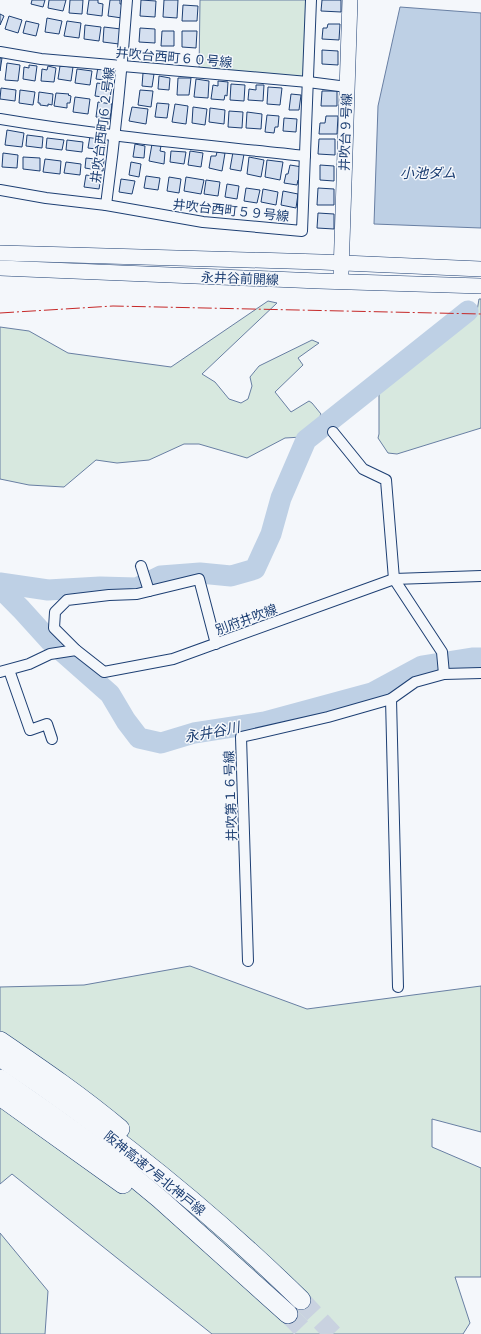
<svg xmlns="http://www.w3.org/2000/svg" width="481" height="1334" viewBox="0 0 481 1334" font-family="'Varela Round','Noto Sans JP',sans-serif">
<rect width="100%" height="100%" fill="#f4f7fb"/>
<g fill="#d7e8df" stroke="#687fa3">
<polygon points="200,0 311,0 308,82 199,72"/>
<polygon points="479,299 481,299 481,428 397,454 388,453 378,438 379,434 379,389 477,311"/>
<polygon points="268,301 277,303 202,374 215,382 229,399 241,403 248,399 252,386 250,377 259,366 312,340 319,343 298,358 303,365 275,392 291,412 309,401 312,403 321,414 318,421 302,437 285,438 247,458 199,444 184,444 149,460 117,463 96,460 64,487 29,485 0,479 0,327 29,331 68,353 171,367"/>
<polygon points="190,966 307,1009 481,986 481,1132 432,1119 432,1147 481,1168 481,1277 455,1277 470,1323 463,1334 212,1334 12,1174 0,1184 0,987 84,985"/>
<polygon points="0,1233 48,1291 45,1334 0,1334"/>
</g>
<polygon fill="#bed0e5" stroke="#687fa3" points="400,7 481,13 481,228 374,224 378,106"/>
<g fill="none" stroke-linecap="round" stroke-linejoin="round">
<g stroke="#bed0e5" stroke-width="21">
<polyline points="0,583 48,590 100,587 137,588 161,576 200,573 231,576 255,569 271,534 281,498 306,440 468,311"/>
<polyline points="0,588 21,609 50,641 110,694 126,721 139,738 161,743 194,733 265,722 372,693 422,666 472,658 481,658"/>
</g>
</g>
<g fill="#d5e0f0" stroke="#1d3f73">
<polygon points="32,0 45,0 43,7 31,4"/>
<polygon points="49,0 66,0 63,11 48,8"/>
<polygon points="70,0 83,0 82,14 69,13"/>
<polygon points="89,0 98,0 98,3 103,4 102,16 87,14"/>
<polygon points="110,0 120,0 120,4 123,4 122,18 108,16"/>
<polygon points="141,0 156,1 155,17 140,16"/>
<polygon points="164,0 178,0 177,18 163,17"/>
<polygon points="322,0 341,0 341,12 321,11"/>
<polygon points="183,5 198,6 197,21 182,21"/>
<polygon points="0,14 4,16 0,25"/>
<polygon points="9,16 22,20 18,33 5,29"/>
<polygon points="47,18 62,21 59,34 45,32"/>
<polygon points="26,21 39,24 36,36 23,33"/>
<polygon points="67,21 81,23 79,38 64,36"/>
<polygon points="328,24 340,24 339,40 322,39 323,28 327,28"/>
<polygon points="85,25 101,27 99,41 84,39"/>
<polygon points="104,27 121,29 119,44 103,42"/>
<polygon points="140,28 155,29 155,43 139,42"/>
<polygon points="162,31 174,31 174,46 161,46"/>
<polygon points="182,31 197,31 196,48 182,47"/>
<polygon points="322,50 338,51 338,65 322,64"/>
<polygon points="0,58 2,58 0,71"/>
<polygon points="7,63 20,65 18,81 5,80"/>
<polygon points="29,65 37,66 35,81 23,79 24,67 29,68"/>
<polygon points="48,66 56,68 54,82 41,81 42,69 47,70"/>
<polygon points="60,66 73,67 71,81 58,79"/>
<polygon points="98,67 113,69 112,81 96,79"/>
<polygon points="77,69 92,71 90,85 75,83"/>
<polygon points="143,73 154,74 152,87 142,86"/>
<polygon points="159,76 170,78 169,90 158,89"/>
<polygon points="178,78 191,78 189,95 177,95"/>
<polygon points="196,79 209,81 208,98 194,97"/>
<polygon points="218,81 228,82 227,96 225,95 224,100 211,99 213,85 218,86"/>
<polygon points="97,83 112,85 110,98 95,96"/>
<polygon points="231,84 245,85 244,101 230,100"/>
<polygon points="256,85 264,85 263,101 248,100 249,89 256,90"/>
<polygon points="268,87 282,88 280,105 267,104"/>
<polygon points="1,88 16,90 15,101 0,99"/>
<polygon points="20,90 35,92 33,105 19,103"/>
<polygon points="140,90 153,91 151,107 138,105"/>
<polygon points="322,91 337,91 337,106 321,106"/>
<polygon points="39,92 53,94 52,105 48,104 48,106 40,105 40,103 38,103"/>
<polygon points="56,93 69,94 68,95 71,96 70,103 67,103 67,108 54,106"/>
<polygon points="291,94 301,95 299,110 289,110"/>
<polygon points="75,97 90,99 88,114 73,112"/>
<polygon points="98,102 112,104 110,119 96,117"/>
<polygon points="157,103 169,104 167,118 155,117"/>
<polygon points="175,104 188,106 186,124 172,122"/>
<polygon points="132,107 148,109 146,124 129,121"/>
<polygon points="193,107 207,109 205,125 192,123"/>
<polygon points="210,108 225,110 224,124 209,122"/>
<polygon points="229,111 243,112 242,128 228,127"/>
<polygon points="247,112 262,114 261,129 246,128"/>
<polygon points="267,115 279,116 278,127 275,127 274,133 265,132"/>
<polygon points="326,116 338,116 337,134 319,134 320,123 325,123"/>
<polygon points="284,118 297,119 296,132 283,131"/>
<polygon points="7,130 24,133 22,147 5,145"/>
<polygon points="27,135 43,137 42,148 26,146"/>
<polygon points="90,136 106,138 104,150 88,148"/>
<polygon points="47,138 64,140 62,150 46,148"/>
<polygon points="319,139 335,139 335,155 318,154"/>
<polygon points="67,140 83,142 82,152 66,150"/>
<polygon points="135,144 145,146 144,158 133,157"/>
<polygon points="152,144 161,146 160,151 165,152 164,164 149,161"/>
<polygon points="171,151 186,152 184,164 170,162"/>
<polygon points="190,151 203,153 201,167 188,165"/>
<polygon points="217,152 225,153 222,171 209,168 211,156 216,156"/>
<polygon points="233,152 244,154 241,171 230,169"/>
<polygon points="3,153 18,155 17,168 2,167"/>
<polygon points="23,157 40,158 40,171 23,169"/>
<polygon points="249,157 264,160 261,177 247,174"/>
<polygon points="86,158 104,160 103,171 85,168"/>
<polygon points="45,159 61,161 60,174 43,172"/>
<polygon points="267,160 283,162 280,180 265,177"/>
<polygon points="66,162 81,164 80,175 64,173"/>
<polygon points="131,162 141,164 139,177 129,175"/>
<polygon points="290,165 302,167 300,180 298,180 297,185 284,183 286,174 288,174"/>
<polygon points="320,165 334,166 334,181 320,180"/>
<polygon points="86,175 101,177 99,189 84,187"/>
<polygon points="146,176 160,178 158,190 144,188"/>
<polygon points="169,177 181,179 179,193 167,191"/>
<polygon points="186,177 204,180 201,194 184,191"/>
<polygon points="121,179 135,181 132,194 119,192"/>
<polygon points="206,180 220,182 218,196 204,194"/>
<polygon points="227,184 239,186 237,199 225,197"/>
<polygon points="246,188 260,190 257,203 244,201"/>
<polygon points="318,188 334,189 334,205 317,205"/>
<polygon points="263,189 278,192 276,205 261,202"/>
<polygon points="283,191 298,194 296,208 281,205"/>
<polygon points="318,213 334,214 334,229 317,228"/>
</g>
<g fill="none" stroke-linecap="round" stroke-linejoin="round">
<g stroke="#c9d2e0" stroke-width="19" stroke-dasharray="19 10" stroke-linecap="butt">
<polyline points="301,1300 333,1334"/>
<polyline points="288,1314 307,1334"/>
</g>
<g stroke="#1d3f73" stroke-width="12">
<g id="street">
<polyline points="0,52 41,59 308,82 347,87"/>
<path d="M 0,119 C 101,136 203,145 305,156"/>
<polyline points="0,190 46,198 106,205 203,222 302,231 311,0"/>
<path d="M 106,205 C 115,137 122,69 127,0"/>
<polyline points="333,432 363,469 386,480 394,579 442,652 444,674"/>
<polyline points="141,566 149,591"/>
<polyline points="216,644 199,579 137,594 109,595 67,600 55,612 54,628 76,650 104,672 173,659 394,579 481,576"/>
<polyline points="9,670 30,730 47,724 52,739"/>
<polyline points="0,672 29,664 50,654 76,650"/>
<polyline points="391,699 398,987"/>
<polyline points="248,961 241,737 328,717 391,699 415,682 444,674 481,673"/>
</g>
</g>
<g stroke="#1d3f73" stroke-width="16">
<g id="secondary">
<polyline points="0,253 321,262 481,269"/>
<polyline points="0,268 319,281 481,286"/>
<polyline points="341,273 350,0"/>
</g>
</g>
<g stroke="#1d3f73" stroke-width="20">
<g id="highway">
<path d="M 0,1041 C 41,1069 82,1097 120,1129"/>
<path d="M 0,1057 C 107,1128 209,1210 301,1300"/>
<polyline points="0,1079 53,1116 108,1156 160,1199 288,1314"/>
<polyline points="0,1096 123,1184"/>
</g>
</g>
<use href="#street" stroke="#f4f7fb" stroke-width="10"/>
<use href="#secondary" stroke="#f4f7fb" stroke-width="15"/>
<use href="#highway" stroke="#f4f7fb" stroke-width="19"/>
<polyline stroke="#c62828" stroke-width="1" stroke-dasharray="14 3 2 3" stroke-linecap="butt" points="0,313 113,306 481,314"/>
</g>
<g text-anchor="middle" stroke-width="3" stroke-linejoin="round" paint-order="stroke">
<g font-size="13" fill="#1d3f73" stroke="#f4f7fb">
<text transform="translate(174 57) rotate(5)" y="5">井吹台西町６０号線</text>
<text transform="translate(102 125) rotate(-83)" y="5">井吹台西町６２号線</text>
<text transform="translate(345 132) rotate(-88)" y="5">井吹台９号線</text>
<text transform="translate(231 210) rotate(6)" y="5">井吹台西町５９号線</text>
<text transform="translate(240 278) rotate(2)" y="5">永井谷前開線</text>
<text transform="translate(246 619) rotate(-20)" y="5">別府井吹線</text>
<text transform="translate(230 796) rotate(-92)" y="5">井吹第１６号線</text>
<text transform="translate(155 1173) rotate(39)" y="5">阪神高速7号北神戸線</text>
</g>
<g font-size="14" font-style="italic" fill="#1d3f73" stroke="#f4f7fb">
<text x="428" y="178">小池ダム</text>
<text transform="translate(212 732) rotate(-11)" y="5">永井谷川</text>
</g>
</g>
</svg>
